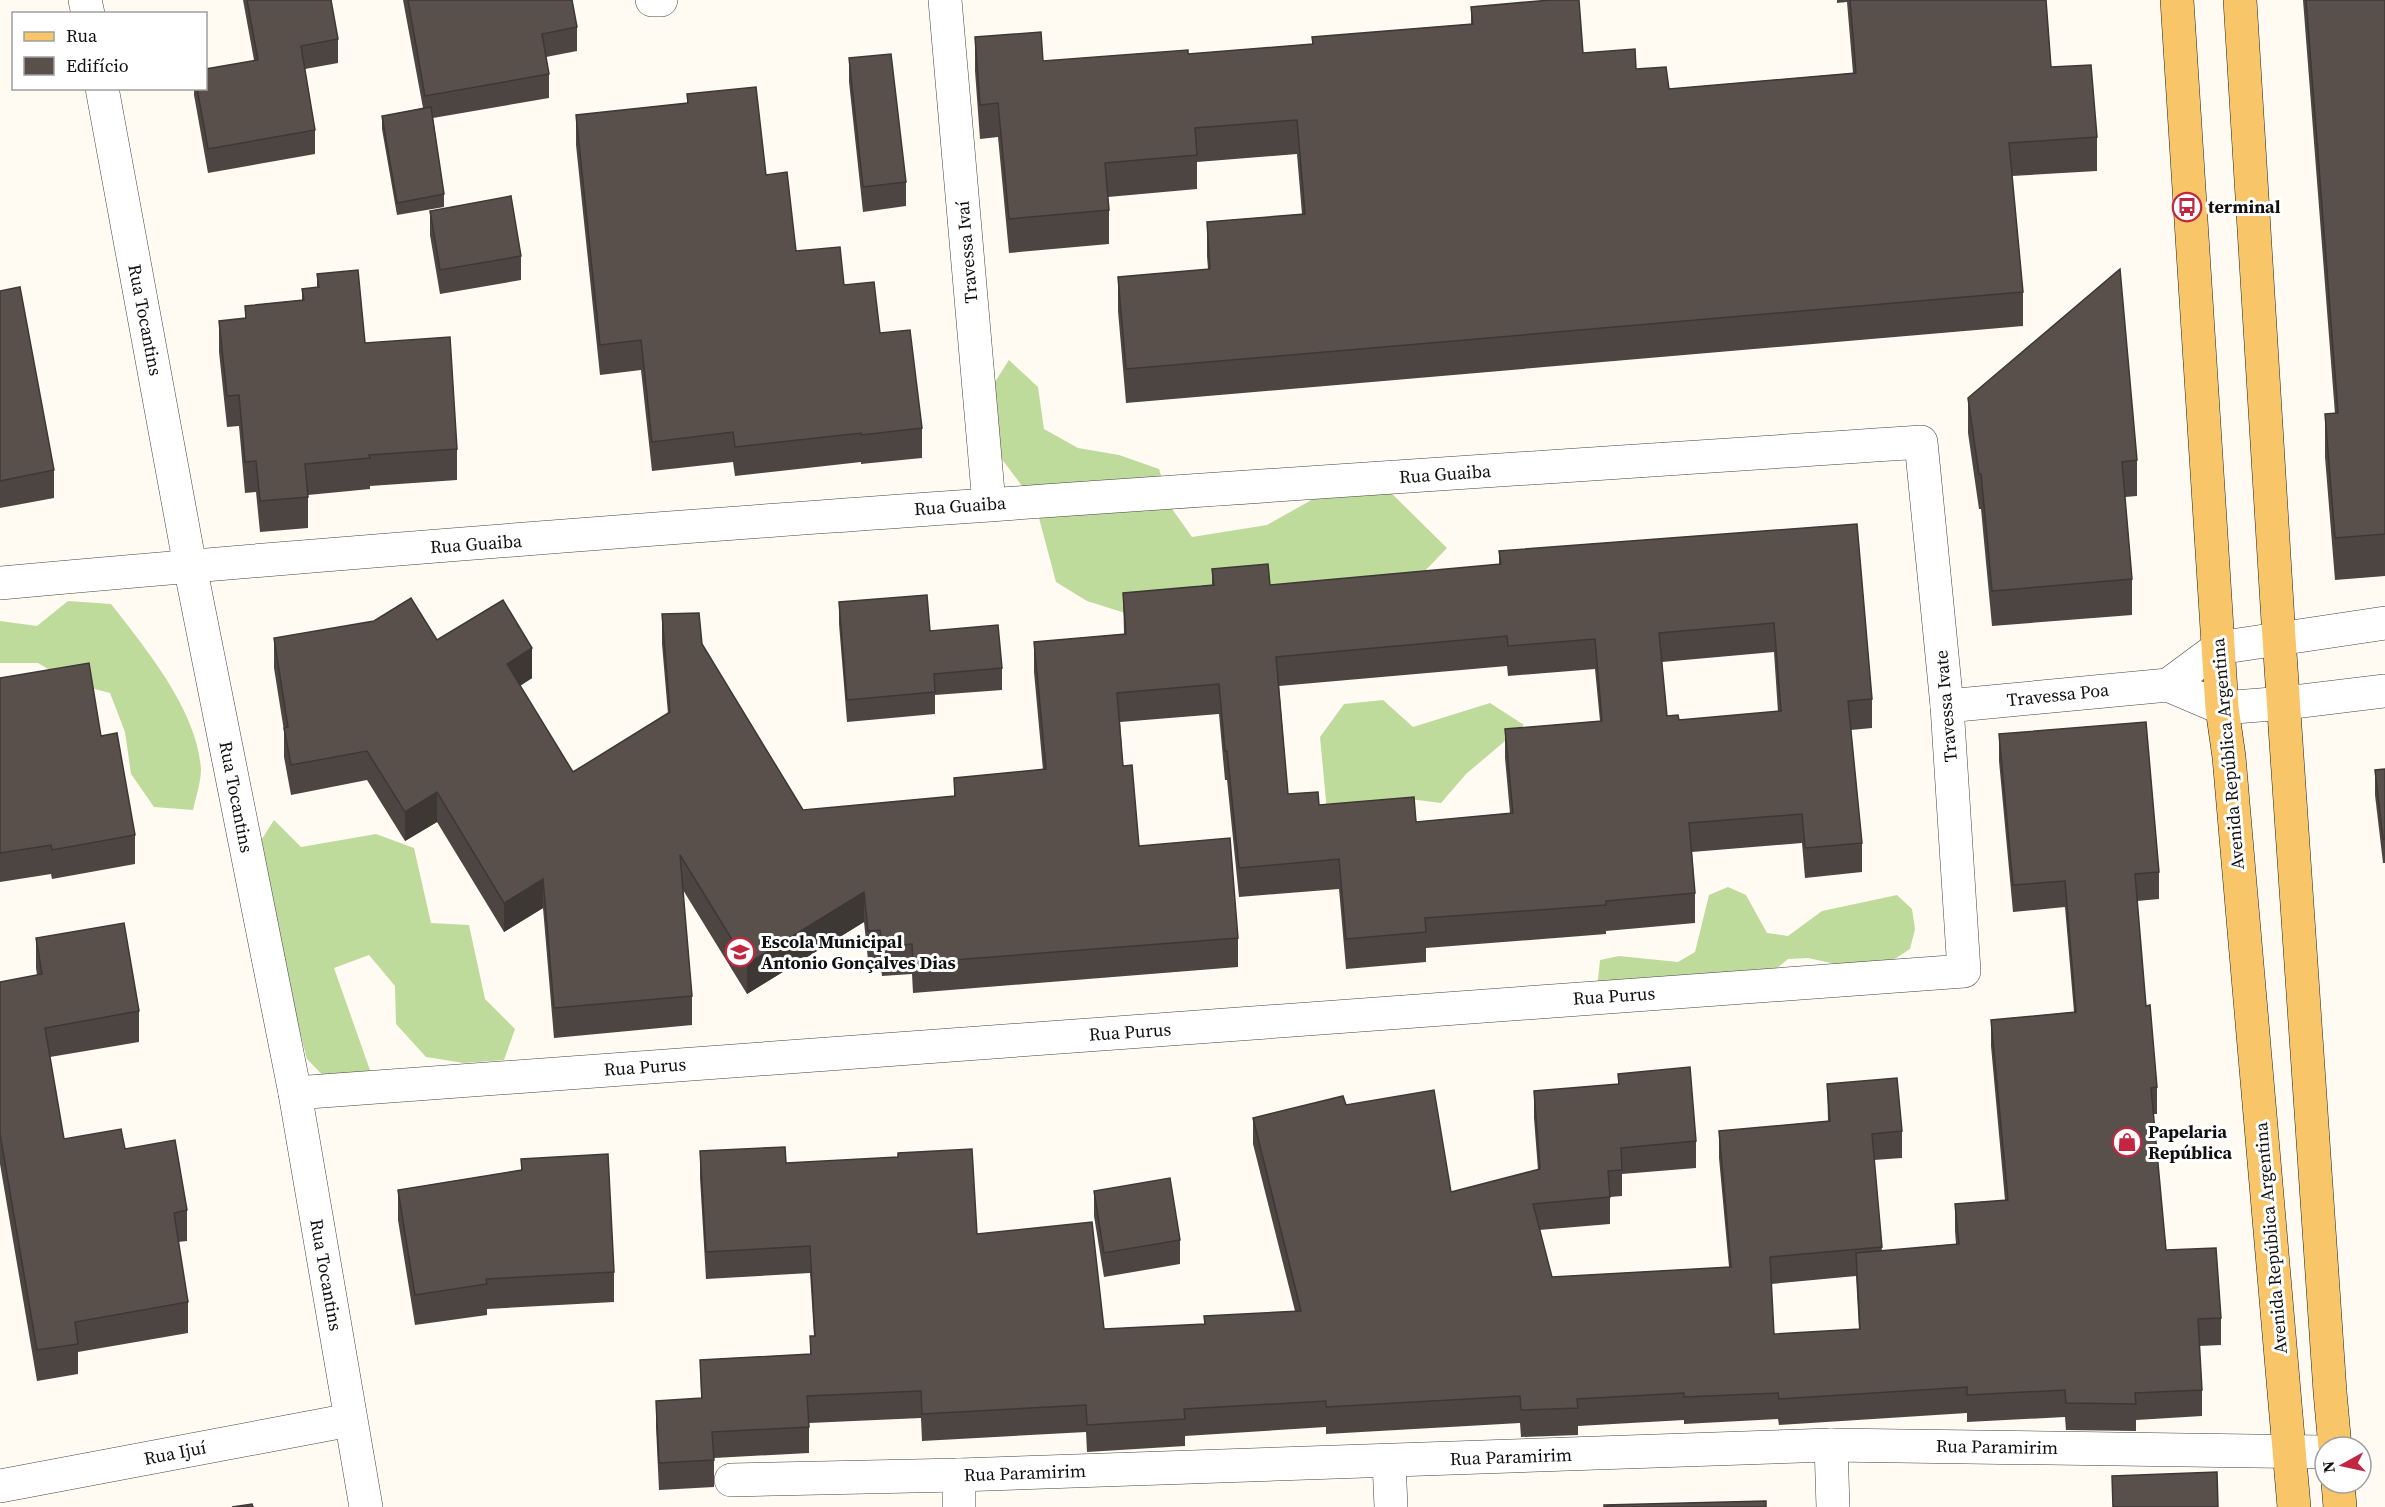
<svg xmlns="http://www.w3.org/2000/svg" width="2385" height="1507" viewBox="0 0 2385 1507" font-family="'Source Serif 4',serif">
<rect width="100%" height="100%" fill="#fffbf3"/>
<g fill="#bfdb9b">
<polygon points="1009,360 1038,387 1044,429 1078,448 1119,455 1159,469 1170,506 1192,537 1267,525 1340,484 1382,484 1447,548 1421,575 1238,593 1200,585 1125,613 1087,601 1056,582 1035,503 985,437 984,399"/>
<path d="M 68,601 L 111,604 C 146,649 197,710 201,769 C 201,782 196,797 193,810 L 154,807 L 131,774 L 125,732 L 110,693 L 72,683 L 38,663 L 0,663 L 0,621 L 37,626 Z"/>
<polygon points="1383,700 1413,727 1490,703 1524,725 1466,774 1441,803 1402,798 1328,822 1320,737 1344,704"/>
<polygon points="274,820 301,847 376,834 414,848 431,923 469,925 485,999 515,1029 504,1060 464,1063 426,1057 396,1024 395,986 369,955 334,968 371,1073 334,1087 307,1059 253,853"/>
<polygon points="1728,887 1746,895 1767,933 1788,936 1822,911 1897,895 1912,909 1915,929 1910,949 1893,960 1849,967 1808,958 1788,959 1772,972 1597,989 1600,960 1619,956 1678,962 1695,952 1709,895"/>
</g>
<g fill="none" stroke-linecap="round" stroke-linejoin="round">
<g stroke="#434343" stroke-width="34">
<g id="minor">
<polyline points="85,0 88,14"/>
<polyline points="652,0 661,0"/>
<polyline points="945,0 989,504"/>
<polyline points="102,88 190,566 295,1093 366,1507"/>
<path d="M 0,583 C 639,525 1280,485 1921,442 L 1947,706 L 1964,971 L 295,1093"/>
<polyline points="2168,685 2218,648 2385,623"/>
<polyline points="1947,706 2168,685 2222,708 2285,703 2385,691"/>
<polyline points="1831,1445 1833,1507"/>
<polyline points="1389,1461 1391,1507"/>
<polyline points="959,1475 959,1507"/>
<polyline points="731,1480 959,1475 1831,1445 2325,1452"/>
<polyline points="0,1486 350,1420"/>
</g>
</g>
<g stroke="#212121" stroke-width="34">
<g id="major">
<polyline points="2177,0 2222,708 2229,757 2294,1507"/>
<polyline points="2240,0 2279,638 2330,1392 2335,1447"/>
<polyline points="2338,1483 2340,1507"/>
</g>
</g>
<use href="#minor" stroke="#fff" stroke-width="33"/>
<use href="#major" stroke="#f9c569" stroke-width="33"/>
</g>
<g fill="#4d4541" fill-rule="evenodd">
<polygon points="243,0 331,0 338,39 338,63 305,69 315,130 315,154 208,173 194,95 194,88 206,88 254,60"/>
<polygon points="403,0 572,0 577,27 577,51 546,57 549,74 549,98 433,118 444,194 444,207 397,215 382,129 382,116 423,108"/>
<polygon points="1837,0 2046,0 2051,67 2097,137 2097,171 2012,176 2023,292 2023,326 1126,403 1118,311 1118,277 1208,269 1207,256 1207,222 1302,214 1297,154 1197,162 1197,189 1108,197 1109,210 1109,244 1009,253 998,137 980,139 975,71 975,37 1043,61 1188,54 1312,44 1312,37 1471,24 1471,7 1583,53 1636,69 1669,89 1853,73 1847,2 1837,3"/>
<polygon points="2303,0 2385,0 2385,576 2335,580 2325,457 2325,414 2335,414"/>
<polygon points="849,58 906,182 906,206 863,212 849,82"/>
<polygon points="687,94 766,175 796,251 844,285 880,333 922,428 922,458 861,464 861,462 735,476 733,462 652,471 641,370 600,375 576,145 576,115 687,103"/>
<polygon points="430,211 521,256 521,280 440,294 430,235"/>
<polygon points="317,274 365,343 457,449 457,480 370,486 370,489 308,495 308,528 260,532 256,492 245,493 239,426 227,427 219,352 219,321 245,319 245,306 302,300 302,289 317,287"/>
<polygon points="0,291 54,470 54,498 0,508"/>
<polygon points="1968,398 2137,460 2137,496 2125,497 2132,579 2132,615 1992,626 1981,509 1979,509 1968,433"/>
<path d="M 1857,524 L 1872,699 L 1872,728 L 1851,730 L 1862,843 L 1862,872 L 1805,878 L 1802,843 L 1692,852 L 1695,893 L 1695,923 L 1606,931 L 1606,934 L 1426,948 L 1426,962 L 1346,969 L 1339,889 L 1239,897 L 1227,780 L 1225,780 L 1219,714 L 1120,722 L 1123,766 L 1139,846 L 1238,938 L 1238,967 L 913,993 L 912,974 L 882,976 L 880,959 L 868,960 L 864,922 L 747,994 L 683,890 L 692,996 L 692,1025 L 554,1038 L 543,908 L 504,932 L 437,822 L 405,841 L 367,780 L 291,795 L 284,757 L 284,731 L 274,668 L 274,638 L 437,640 L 532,678 L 520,686 L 573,772 L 668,714 L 662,644 L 662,614 L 702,644 L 803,810 L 954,797 L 954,778 L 1043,770 L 1034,672 L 1034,642 L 1124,634 L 1123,593 L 1212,585 L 1212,569 L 1270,585 L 1499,565 L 1499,551 ZM 1774,652 L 1778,712 L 1679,720 L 1667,716 L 1662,662 ZM 1507,666 L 1508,676 L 1595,669 L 1600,721 L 1505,729 L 1505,758 L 1510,813 L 1416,822 L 1319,805 L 1288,794 L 1279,686 Z"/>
<polygon points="839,602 930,631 1002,668 1002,690 935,695 935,714 847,722 839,624"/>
<polygon points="0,678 101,736 135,835 135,864 52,879 51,874 0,882"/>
<path d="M 1999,734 L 2159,872 L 2159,899 L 2137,901 L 2146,1006 L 2157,1087 L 2157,1114 L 2153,1114 L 2166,1250 L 2221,1318 L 2221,1345 L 2199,1346 L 2202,1390 L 2202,1416 L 2136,1420 L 2136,1431 L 2066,1430 L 2065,1417 L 1967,1422 L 1967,1413 L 1779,1425 L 1778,1419 L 1684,1424 L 1684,1420 L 1578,1426 L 1578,1435 L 1521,1437 L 1520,1423 L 1326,1434 L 1326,1427 L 1185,1436 L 1185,1446 L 1087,1452 L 1086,1432 L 922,1441 L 921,1418 L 809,1423 L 809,1453 L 714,1458 L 714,1487 L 659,1490 L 656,1427 L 656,1401 L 701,1398 L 700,1360 L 810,1354 L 810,1336 L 814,1336 L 810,1273 L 706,1279 L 700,1178 L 700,1151 L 786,1163 L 977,1234 L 1104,1329 L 1204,1324 L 1295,1311 L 1253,1144 L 1253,1118 L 1346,1105 L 1451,1192 L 1538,1170 L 1534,1118 L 1534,1091 L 1618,1084 L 1618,1074 L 1696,1141 L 1696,1168 L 1622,1174 L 1622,1196 L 1610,1197 L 1610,1224 L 1539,1230 L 1552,1277 L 1729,1267 L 1719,1158 L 1719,1131 L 1828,1121 L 1827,1084 L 1902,1131 L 1902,1158 L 1874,1160 L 1882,1251 L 1956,1244 L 1955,1231 L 1955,1204 L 2005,1200 L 1991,1046 L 1991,1020 L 2074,1012 L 2065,907 L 2013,912 L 1999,761 ZM 1856,1276 L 1859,1330 L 1774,1334 L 1771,1284 Z"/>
<polygon points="2385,769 2385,863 2383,863 2375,795 2375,770"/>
<polygon points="36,938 139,1011 139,1042 50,1057 64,1139 125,1149 187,1210 187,1241 178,1242 188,1302 188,1333 78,1352 78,1374 37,1381 0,1164 0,982 37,975 36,968"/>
<polygon points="521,1159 614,1272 614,1302 487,1309 487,1315 415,1325 398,1220 398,1190 521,1170"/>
<polygon points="1094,1191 1180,1240 1180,1264 1104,1277 1094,1216"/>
</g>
<g fill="#3e3835">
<polygon points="532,648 532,678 507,694 507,664"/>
<polygon points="437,792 437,822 405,841 405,812"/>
<polygon points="543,879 543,908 504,932 504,903"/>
<polygon points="864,892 864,922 747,994 747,964"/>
</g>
<g fill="#59504c" stroke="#3e3835" stroke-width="1.5" fill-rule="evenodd">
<polygon points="247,0 331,0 338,39 301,46 315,130 208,149 197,88 206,88 206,69 258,60"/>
<polygon points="408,0 572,0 577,27 542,34 549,74 425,96"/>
<polygon points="1550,0 1579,0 1583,53 1635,49 1636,69 1666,67 1669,89 1856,73 1850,0 2046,0 2051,67 2091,65 2097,137 2009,143 2023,292 1126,369 1118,277 1210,269 1207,222 1305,214 1297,120 1195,128 1197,155 1105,163 1109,210 1009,219 998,103 980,105 975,37 1041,32 1043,61 1188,50 1188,54 1313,44 1312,37 1473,24 1471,7"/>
<polygon points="2306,0 2385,0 2385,534 2335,538 2325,414 2338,413"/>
<polygon points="891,54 906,182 863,187 849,58"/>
<polygon points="756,87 766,175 787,172 796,251 840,247 844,285 874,282 880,333 910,330 922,428 861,435 861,433 735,447 733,432 652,442 641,340 600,345 576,115 688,103 687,94"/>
<polygon points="431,107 444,194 397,203 382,116"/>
<polygon points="511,196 521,256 440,270 430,211"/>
<polygon points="2120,269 2137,460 2122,462 2132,579 1992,591 1981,474 1979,474 1968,398"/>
<polygon points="358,270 365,343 450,337 457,449 369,455 370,458 305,464 308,497 260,501 256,461 245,462 239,395 227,396 219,321 246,318 245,306 304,300 302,289 319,287 317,274"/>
<polygon points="20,287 54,470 0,481 0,291"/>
<path d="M 1857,524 L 1872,699 L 1848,701 L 1862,843 L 1805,848 L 1802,814 L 1689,823 L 1695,893 L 1606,901 L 1606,905 L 1425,918 L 1426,932 L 1346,939 L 1339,859 L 1239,868 L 1227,751 L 1225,751 L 1219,684 L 1117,693 L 1123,766 L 1132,765 L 1139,846 L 1230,838 L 1238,938 L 913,963 L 912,944 L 882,947 L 880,930 L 868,931 L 864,892 L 747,964 L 680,855 L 692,996 L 554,1008 L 543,879 L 504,903 L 437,792 L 405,812 L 367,751 L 291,765 L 284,728 L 288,727 L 274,638 L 374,621 L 411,598 L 437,640 L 503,600 L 532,648 L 507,664 L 573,772 L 670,712 L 662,614 L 699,613 L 702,644 L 803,810 L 955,796 L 954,778 L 1046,769 L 1034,642 L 1126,634 L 1123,593 L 1214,585 L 1212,569 L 1268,564 L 1270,585 L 1501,564 L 1499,551 ZM 1774,623 L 1781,711 L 1679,720 L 1678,715 L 1667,716 L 1659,633 ZM 1507,636 L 1508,646 L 1595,639 L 1602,721 L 1505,729 L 1513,813 L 1416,822 L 1414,797 L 1319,805 L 1318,792 L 1288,794 L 1276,657 Z"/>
<polygon points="927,595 930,631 998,625 1002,668 934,674 935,692 847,700 839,602"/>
<polygon points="89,663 101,736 117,733 135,835 52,850 51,845 0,853 0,678"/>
<polygon points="2146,722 2159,872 2135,874 2146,1006 2150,1005 2157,1087 2151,1088 2166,1250 2216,1248 2221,1318 2198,1319 2202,1390 2135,1393 2136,1404 2066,1403 2065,1390 1967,1395 1967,1387 1779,1399 1778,1393 1684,1397 1684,1393 1577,1399 1578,1408 1521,1410 1520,1396 1326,1407 1326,1401 1184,1409 1185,1419 1087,1425 1086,1405 922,1414 921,1391 807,1396 809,1427 712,1432 714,1460 659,1463 656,1401 702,1398 700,1360 811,1354 810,1336 815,1336 810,1246 706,1252 700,1151 785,1147 786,1163 898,1157 898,1153 972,1149 977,1234 1092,1222 1104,1329 1205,1324 1204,1316 1301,1311 1253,1118 1343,1096 1346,1105 1434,1090 1451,1192 1540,1169 1534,1091 1619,1084 1618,1074 1690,1067 1696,1141 1621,1148 1622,1170 1608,1171 1610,1197 1533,1204 1552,1277 1731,1267 1719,1131 1830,1121 1827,1084 1897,1078 1902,1131 1872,1134 1882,1247 1770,1257 1774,1334 1860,1329 1856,1253 1959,1244 1955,1204 2008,1200 1991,1020 2076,1012 2065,881 2013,885 1999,734"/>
<polygon points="2385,769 2385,839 2383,839 2375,770"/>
<polygon points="124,923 139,1011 45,1028 64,1139 121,1129 125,1149 175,1140 187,1210 174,1213 188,1302 75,1322 78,1344 37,1350 0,1134 0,982 42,974 36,938"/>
<polygon points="608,1154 614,1272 486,1279 487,1284 415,1295 398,1190 522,1170 521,1159"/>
<polygon points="1170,1178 1180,1240 1104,1253 1094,1191"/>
<polygon points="2217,1472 2218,1507 2113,1507 2112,1476"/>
<polygon points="1766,1501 1766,1507 1604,1507 1604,1505"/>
<polygon points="252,1504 253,1507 232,1507"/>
</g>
<defs>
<g id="bus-ring" transform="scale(1.5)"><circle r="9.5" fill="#fff" stroke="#c22640" stroke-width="1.5"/><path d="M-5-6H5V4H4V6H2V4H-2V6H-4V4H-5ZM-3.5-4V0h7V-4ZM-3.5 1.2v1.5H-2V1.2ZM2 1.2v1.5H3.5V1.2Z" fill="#c22640"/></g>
<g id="school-ring" transform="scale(1.5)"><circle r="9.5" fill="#fff" stroke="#c22640" stroke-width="1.5"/><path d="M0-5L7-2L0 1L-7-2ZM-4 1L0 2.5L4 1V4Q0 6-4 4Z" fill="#c22640"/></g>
<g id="shop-ring" transform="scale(1.5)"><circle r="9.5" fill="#fff" stroke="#c22640" stroke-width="1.5"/><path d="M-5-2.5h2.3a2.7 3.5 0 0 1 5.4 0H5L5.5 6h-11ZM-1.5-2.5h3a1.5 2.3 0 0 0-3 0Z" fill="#c22640"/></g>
</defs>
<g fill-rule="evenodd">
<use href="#bus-ring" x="2187" y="207"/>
<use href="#school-ring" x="740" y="952"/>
<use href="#shop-ring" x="2127" y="1142"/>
</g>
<g text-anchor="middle" stroke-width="6" stroke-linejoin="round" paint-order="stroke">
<g font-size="18" font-weight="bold" fill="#101010" stroke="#fff" text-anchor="start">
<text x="2208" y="213">terminal</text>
<text x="761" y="948">Escola Municipal<tspan x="761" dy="21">Antonio Gonçalves Dias</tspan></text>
<text x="2148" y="1138">Papelaria<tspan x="2148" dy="21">República</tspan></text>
</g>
<g font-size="18" fill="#101010" stroke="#fff">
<text transform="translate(967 252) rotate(-95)" y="6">Travessa Ivaí</text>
<text transform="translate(145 320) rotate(79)" y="6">Rua Tocantins</text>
<text transform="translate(1445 474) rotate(-4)" y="6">Rua Guaiba</text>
<text transform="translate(960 506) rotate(-4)" y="6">Rua Guaiba</text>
<text transform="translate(476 544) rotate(-4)" y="6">Rua Guaiba</text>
<text transform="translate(2058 695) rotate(-6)" y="6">Travessa Poa</text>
<text transform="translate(1946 706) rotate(-95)" y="6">Travessa Ivate</text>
<text transform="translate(2228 754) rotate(-95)" y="6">Avenida República Argentina</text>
<text transform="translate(236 797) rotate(79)" y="6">Rua Tocantins</text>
<text transform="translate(1614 996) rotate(-4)" y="6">Rua Purus</text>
<text transform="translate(1130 1032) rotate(-4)" y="6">Rua Purus</text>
<text transform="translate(645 1067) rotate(-4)" y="6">Rua Purus</text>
<text transform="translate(2271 1238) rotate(-95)" y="6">Avenida República Argentina</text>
<text transform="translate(326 1275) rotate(80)" y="6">Rua Tocantins</text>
<text transform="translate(1997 1447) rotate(1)" y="6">Rua Paramirim</text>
<text transform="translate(175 1453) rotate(-11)" y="6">Rua Ijuí</text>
<text transform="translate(1511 1457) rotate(-2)" y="6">Rua Paramirim</text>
<text transform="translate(1025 1473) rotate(-2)" y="6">Rua Paramirim</text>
</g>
</g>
<rect x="12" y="12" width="195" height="78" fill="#ffffff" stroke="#9f9f9f" stroke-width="1.5"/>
<rect x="24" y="32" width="30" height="9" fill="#f9c569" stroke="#9f9f9f" stroke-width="1.5"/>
<text x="66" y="42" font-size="18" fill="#101010">Rua</text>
<rect x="24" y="57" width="30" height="18" fill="#59504c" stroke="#9f9f9f" stroke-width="1.5"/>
<text x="66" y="72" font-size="18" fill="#101010">Edifício</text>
<g transform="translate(2343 1465) rotate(262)"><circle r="28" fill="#ffffff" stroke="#9f9f9f" stroke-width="1.5"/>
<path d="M0-4.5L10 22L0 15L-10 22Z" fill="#c22640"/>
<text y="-9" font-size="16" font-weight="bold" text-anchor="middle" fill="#101010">N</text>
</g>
</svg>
